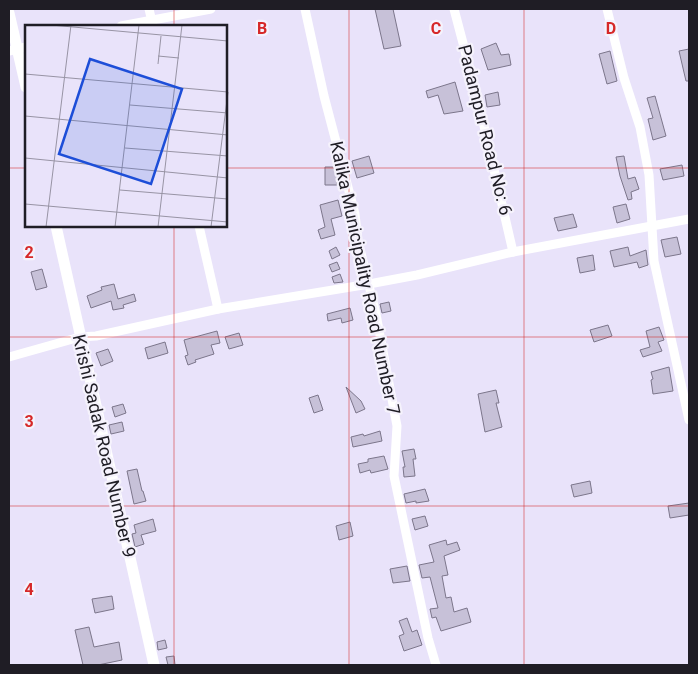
<svg xmlns="http://www.w3.org/2000/svg" width="698" height="674" viewBox="0 0 698 674" font-family="Roboto,sans-serif">
<rect width="100%" height="100%" fill="#e9e3fa"/>
<g fill="#c7c1d8" stroke="#7c768b">
<polygon points="375,9 393,9 401,46 384,49"/>
<polygon points="496,43 501,55 509,54 511,65 488,70 481,49"/>
<polygon points="689,49 689,81 686,81 679,51"/>
<polygon points="610,51 617,81 607,84 599,54"/>
<polygon points="455,82 463,111 444,114 438,95 428,98 426,91"/>
<polygon points="498,92 500,105 487,107 485,95"/>
<polygon points="655,96 666,136 653,140 648,119 653,118 647,98"/>
<polygon points="369,156 374,173 357,178 352,161"/>
<polygon points="624,156 628,179 635,177 639,189 631,192 632,199 628,200 620,176 616,157"/>
<polygon points="682,165 684,176 663,180 660,169"/>
<polygon points="325,167 336,167 337,185 325,185"/>
<polygon points="338,200 342,216 331,219 335,235 321,239 318,230 325,227 320,205"/>
<polygon points="626,204 630,219 617,223 613,207"/>
<polygon points="573,214 577,227 558,231 554,218"/>
<polygon points="677,237 681,254 665,257 661,240"/>
<polygon points="336,247 340,255 332,259 329,251"/>
<polygon points="628,247 630,256 646,250 648,265 639,268 637,262 614,267 610,251"/>
<polygon points="593,255 595,270 580,273 577,258"/>
<polygon points="337,262 340,269 332,272 329,265"/>
<polygon points="42,269 47,287 36,290 31,272"/>
<polygon points="340,274 343,282 334,283 332,277"/>
<polygon points="114,284 118,299 134,294 136,301 123,305 124,308 113,310 111,301 91,308 87,296 102,290 101,287"/>
<polygon points="389,302 391,311 382,313 380,304"/>
<polygon points="350,308 353,320 342,323 341,318 328,321 327,314"/>
<polygon points="608,325 612,336 594,342 590,330"/>
<polygon points="659,327 664,340 658,342 662,351 643,357 640,350 650,347 646,331"/>
<polygon points="217,331 220,343 211,345 214,354 195,360 196,362 188,365 185,356 188,355 184,340"/>
<polygon points="239,333 243,345 229,349 225,337"/>
<polygon points="165,342 168,353 148,359 145,348"/>
<polygon points="108,349 113,361 101,366 96,353"/>
<polygon points="669,367 673,391 653,394 651,380 653,379 651,372"/>
<polygon points="346,387 361,401 365,409 356,413"/>
<polygon points="496,390 499,403 496,403 502,427 485,432 478,394"/>
<polygon points="318,395 323,410 314,413 309,398"/>
<polygon points="123,404 126,413 115,417 112,407"/>
<polygon points="122,422 124,431 111,434 109,425"/>
<polygon points="380,431 382,441 353,447 351,437 363,434 364,436"/>
<polygon points="414,449 416,459 413,459 415,476 404,477 403,467 405,467 402,451"/>
<polygon points="384,456 388,469 371,473 370,470 360,473 358,464 368,462 368,459"/>
<polygon points="137,469 142,491 143,491 146,501 134,504 127,471"/>
<polygon points="590,481 592,493 574,497 571,485"/>
<polygon points="425,489 429,501 416,503 416,501 406,503 404,494"/>
<polygon points="689,503 689,515 670,518 668,506"/>
<polygon points="425,516 428,526 415,530 412,519"/>
<polygon points="153,519 156,531 141,535 144,544 135,547 132,534 136,533 134,525"/>
<polygon points="350,522 353,536 339,540 336,526"/>
<polygon points="446,540 447,545 457,542 460,550 444,556 448,575 442,576 446,598 451,597 454,612 467,608 471,622 441,631 436,617 432,618 430,609 438,608 430,577 422,578 419,565 434,562 429,545"/>
<polygon points="407,566 410,581 393,583 390,569"/>
<polygon points="112,596 114,609 95,613 92,599"/>
<polygon points="407,618 412,632 417,630 422,645 404,651 399,636 404,634 399,621"/>
<polygon points="89,627 94,647 119,642 122,660 98,665 83,665 75,630"/>
<polygon points="165,640 167,648 158,650 157,642"/>
<polygon points="174,656 175,665 168,665 166,657"/>
</g>
<g fill="none" stroke-linecap="round" stroke-linejoin="round">
<g stroke="#fff" stroke-width="9">
<polyline points="149,9 153,26"/>
<polyline points="305,9 324,96 355,214 358,241 376,314 397,426 394,476 428,638 436,665"/>
<polyline points="454,9 478,100 513,252"/>
<polyline points="607,9 624,78 640,127 649,175 654,261 689,420"/>
<polyline points="121,26 211,9"/>
<polyline points="9,51 26,47"/>
<polyline points="199,226 218,309"/>
<polyline points="9,357 80,337 96,336 218,309 369,284 417,275 513,252 689,219"/>
</g>
<g stroke="#fff" stroke-width="11">
<polyline points="9,13 26,87"/>
<polyline points="56,226 154,665"/>
</g>
</g>
<path fill="none" stroke="#d62828" stroke-width="1" stroke-opacity="0.55" d="M 174,9 L 174,26M 349,9 L 349,665M 524,9 L 524,665M 9,168 L 26,168M 226,168 L 689,168M 174,226 L 174,665M 9,337 L 689,337M 9,506 L 689,506"/>
<g text-anchor="middle" stroke-width="4.5" stroke-linejoin="round" paint-order="stroke">
<g font-size="18" fill="#1f1d25" stroke="#f5f2fc">
<text transform="translate(485 130) rotate(76)" y="6">Padampur Road No: 6</text>
<text transform="translate(365 278) rotate(78)" y="6">Kalika Municipality Road Number 7</text>
<text transform="translate(104 446) rotate(77)" y="6">Krishi Sadak Road Number 9</text>
</g>
</g>
<g transform="translate(25 25)">
<rect width="202" height="202" fill="#e9e3fa"/>
<path fill="none" stroke="#9894a5" stroke-width="1" d="M 26,0 L 203,16M 133,31 L 154,33M 133,39 L 136,11M 0,49 L 203,67 L 186,202M 105,80 L 203,88M 0,91 L 203,110M 100,123 L 203,131M 0,133 L 203,153M 95,165 L 203,174M 0,179 L 203,197M 21,202 L 46,0M 90,202 L 114,0M 133,202 L 157,0"/>
<path fill="#1d4ed8" fill-opacity="0.15" stroke="#1d4ed8" stroke-width="2.5" d="M 65,34 L 157,64 L 126,159 L 34,129 Z"/>
<rect width="202" height="202" fill="none" stroke="#1f1d25" stroke-width="2.5"/>
</g>
<g font-size="16" text-anchor="middle" font-weight="bold" fill="#d62828" stroke="#f5f2fc" stroke-width="4.5" stroke-linejoin="round" paint-order="stroke">
<text x="262" y="34">B</text>
<text x="436" y="34">C</text>
<text x="611" y="34">D</text>
<text x="29" y="258">2</text>
<text x="29" y="427">3</text>
<text x="29" y="595">4</text>
</g>
<rect width="698" height="674" fill="none" stroke="#1f1d25" stroke-width="20"/>
</svg>
